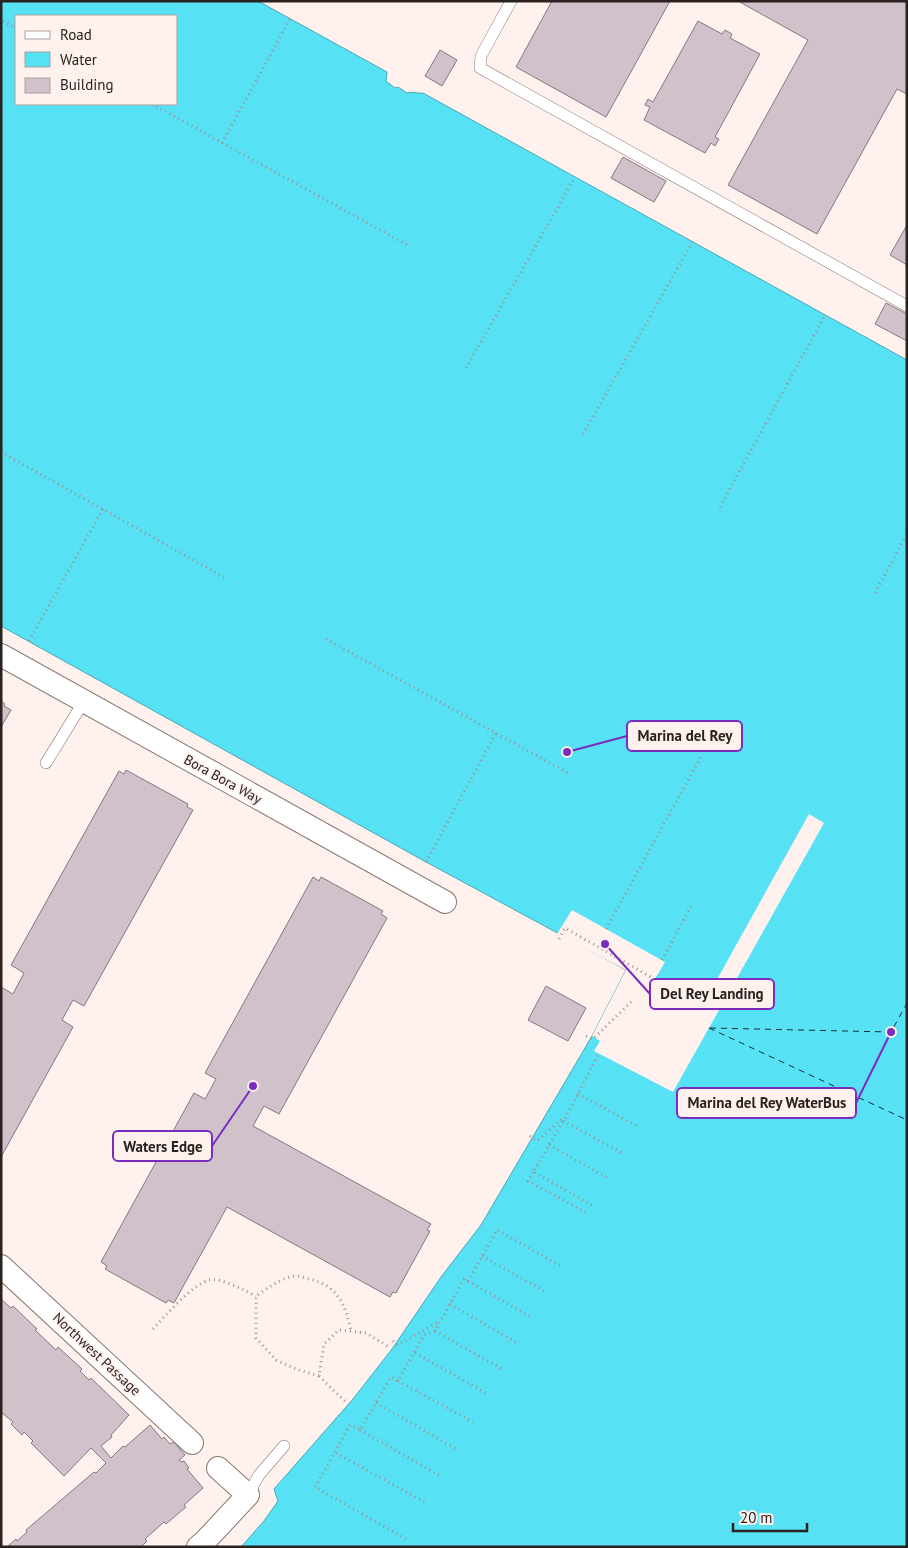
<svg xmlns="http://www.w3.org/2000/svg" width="908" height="1548" viewBox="0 0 908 1548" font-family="'PT Sans',sans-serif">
<rect width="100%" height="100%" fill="#fff2ee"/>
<path fill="#57e1f5" stroke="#49a8b5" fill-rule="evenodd" d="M 1,1 L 258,1 L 387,72 L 386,81 L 395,88 L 398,87 L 407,93 C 412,91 418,94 423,93 L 907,360 L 907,1547 L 241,1547 L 264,1521 L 278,1501 L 274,1489 L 353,1399 L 392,1349 L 441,1277 L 481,1225 L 592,1036 L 626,970 L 426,862 L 1,626 ZM 16,16 L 176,16 L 176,104 L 16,104 Z"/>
<polygon fill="#fff2ee" points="809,814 824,823 673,1092 594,1051 600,1041 592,1036 626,970 557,934 572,910 665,962 652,984 700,1010"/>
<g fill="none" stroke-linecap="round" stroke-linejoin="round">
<g stroke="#162e31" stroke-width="1" stroke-dasharray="6 5" stroke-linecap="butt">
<polyline points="709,1028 907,1120"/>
<polyline points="710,1028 891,1032 907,1003"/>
</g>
</g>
<g fill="#d1c1cb" stroke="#867781">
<polygon points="552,1 670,1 606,117 516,67"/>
<polygon points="738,1 907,1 907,94 897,89 817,234 728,185 808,40"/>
<polygon points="698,21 722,34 725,30 732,34 730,38 760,54 715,137 719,139 715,146 711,143 705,153 644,120 650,107 645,105 648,99 653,102"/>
<polygon points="440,50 457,60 442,86 425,76"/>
<polygon points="623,157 666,181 654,202 611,178"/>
<polygon points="907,225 907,265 890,255"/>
<polygon points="886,303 907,314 907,341 875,324"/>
<polygon points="1,701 5,704 4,706 11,710 1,727"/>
<polygon points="126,770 188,804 187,807 193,810 84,1006 73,1000 62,1020 73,1027 1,1157 1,987 13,994 24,973 11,965 119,771 124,774"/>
<polygon points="313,877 319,881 321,877 383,911 381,914 387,918 279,1114 264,1106 253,1126 431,1224 427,1230 430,1231 396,1293 393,1292 390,1297 227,1207 174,1303 168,1300 166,1303 105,1269 107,1266 101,1262 194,1093 205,1099 216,1079 205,1073"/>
<polygon points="546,986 586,1008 568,1041 528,1020"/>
<polygon points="1,1299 11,1308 13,1306 37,1329 35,1330 56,1350 58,1347 82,1369 80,1371 89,1380 91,1378 129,1415 111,1435 112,1437 101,1446 111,1458 123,1446 125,1447 150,1425 162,1439 164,1437 170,1444 174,1442 185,1455 179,1460 182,1462 184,1461 189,1468 187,1469 203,1488 184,1505 186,1507 166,1524 164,1522 145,1539 147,1541 141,1547 7,1547 16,1539 17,1541 27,1532 26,1530 94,1472 96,1473 106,1463 91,1448 64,1476 31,1443 33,1441 24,1432 22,1435 11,1424 13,1422 1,1412"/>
</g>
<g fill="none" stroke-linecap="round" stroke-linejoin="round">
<g stroke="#897771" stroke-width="12">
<g id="service">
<polyline points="511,1 481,56 480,68 907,306"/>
<polyline points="46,763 84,701"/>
<polyline points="248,1495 259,1475 284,1446"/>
</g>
</g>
<g stroke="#897771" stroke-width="24">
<g id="minor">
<polyline points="1,655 445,902"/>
<polyline points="1,1266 192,1443"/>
<polyline points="198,1547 206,1540 248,1495 218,1468"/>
</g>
</g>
<g stroke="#9d938f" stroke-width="3" stroke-dasharray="1 4" stroke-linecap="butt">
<polyline points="3,21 16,28"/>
<polyline points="152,104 409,246"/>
<polyline points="222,143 290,19"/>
<polyline points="466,368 575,177"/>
<polyline points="583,434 693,241"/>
<polyline points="1,452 227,579"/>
<polyline points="720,507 825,315"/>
<polyline points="875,593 907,534"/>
<polyline points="326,639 568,773"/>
<polyline points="29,641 103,509"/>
<polyline points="426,862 496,733"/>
<polyline points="606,929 701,757"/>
<polyline points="559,939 565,928 651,977"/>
<polyline points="662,960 693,903"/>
<polyline points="586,1036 593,1039 632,1001"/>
<polyline points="578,1094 637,1126"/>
<polyline points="563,1121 622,1153"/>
<polyline points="530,1136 537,1141 564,1117"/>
<polyline points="549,1145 608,1178"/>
<polyline points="533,1172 528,1181 589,1214"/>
<polyline points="592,1205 533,1172 567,1115 599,1053"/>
<polyline points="482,1256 546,1292"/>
<polyline points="468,1281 531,1317"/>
<polyline points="450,1304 517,1343"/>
<path d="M 153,1329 C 165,1316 192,1285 209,1280 C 221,1277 245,1291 256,1296"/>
<polyline points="435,1331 502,1369"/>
<polyline points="393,1341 398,1345 440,1321"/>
<polyline points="415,1353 488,1394"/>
<path d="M 319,1376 L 296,1369 L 276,1360 L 256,1338 L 256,1296 C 268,1288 279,1279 294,1276 C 298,1275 304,1278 309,1279 C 337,1285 346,1305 351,1331"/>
<polyline points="398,1381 473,1422"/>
<polyline points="345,1401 333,1390 319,1376 324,1344 339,1330 366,1333 389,1347"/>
<polyline points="376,1403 458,1450"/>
<polyline points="360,1430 442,1477"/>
<polyline points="336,1453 426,1503"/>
<polyline points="406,1539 315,1487 350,1425 360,1430 391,1377 398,1381 424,1335 435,1331 464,1279 468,1281 497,1230 561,1266"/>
</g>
<use href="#service" stroke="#fff" stroke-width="11"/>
<use href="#minor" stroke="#fff" stroke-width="22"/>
</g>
<g text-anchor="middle" stroke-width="4" stroke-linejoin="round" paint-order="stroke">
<g font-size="14" fill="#29221f" stroke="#fff2ee">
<text transform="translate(223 779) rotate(29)" y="5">Bora Bora Way</text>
<text transform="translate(97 1354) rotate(43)" y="5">Northwest Passage</text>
</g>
</g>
<path fill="none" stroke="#7b2cbf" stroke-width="2" d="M567 752L627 736M605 944L650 994M891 1032L856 1103M253 1086L212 1146"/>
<g fill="#7b2cbf" stroke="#fff2ee" stroke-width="2">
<circle cx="567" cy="752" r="5"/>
<circle cx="605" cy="944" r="5"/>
<circle cx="891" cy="1032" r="5"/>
<circle cx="253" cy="1086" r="5"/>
</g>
<g fill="#fff2ee" stroke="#7b2cbf" stroke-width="2">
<rect x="627" y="721" width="115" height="30" rx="5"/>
<rect x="650" y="979" width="124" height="30" rx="5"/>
<rect x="677" y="1088" width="179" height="30" rx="5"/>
<rect x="113" y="1131" width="99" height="30" rx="5"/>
</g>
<g font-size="15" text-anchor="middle" font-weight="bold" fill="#29221f">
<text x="685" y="741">Marina del Rey</text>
<text x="712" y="999">Del Rey Landing</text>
<text x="767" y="1108">Marina del Rey WaterBus</text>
<text x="163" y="1152">Waters Edge</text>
</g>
<rect width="908" height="1548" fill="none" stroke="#29221f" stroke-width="5"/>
<rect x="15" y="15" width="162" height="90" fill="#fff2ee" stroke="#a99f9b"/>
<rect x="25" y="31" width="25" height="8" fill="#ffffff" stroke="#a99f9b"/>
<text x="60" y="40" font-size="15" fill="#29221f">Road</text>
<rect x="25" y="52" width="25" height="15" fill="#57e1f5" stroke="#a99f9b"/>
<text x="60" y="65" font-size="15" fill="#29221f">Water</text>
<rect x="25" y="78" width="25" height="15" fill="#d1c1cb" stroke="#a99f9b"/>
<text x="60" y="90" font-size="15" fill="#29221f">Building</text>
<path d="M733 1523v8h74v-8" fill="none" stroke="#29221f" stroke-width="2.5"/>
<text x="740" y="1523" font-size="15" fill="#29221f" stroke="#fff2ee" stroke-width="4" paint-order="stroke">20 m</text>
</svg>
